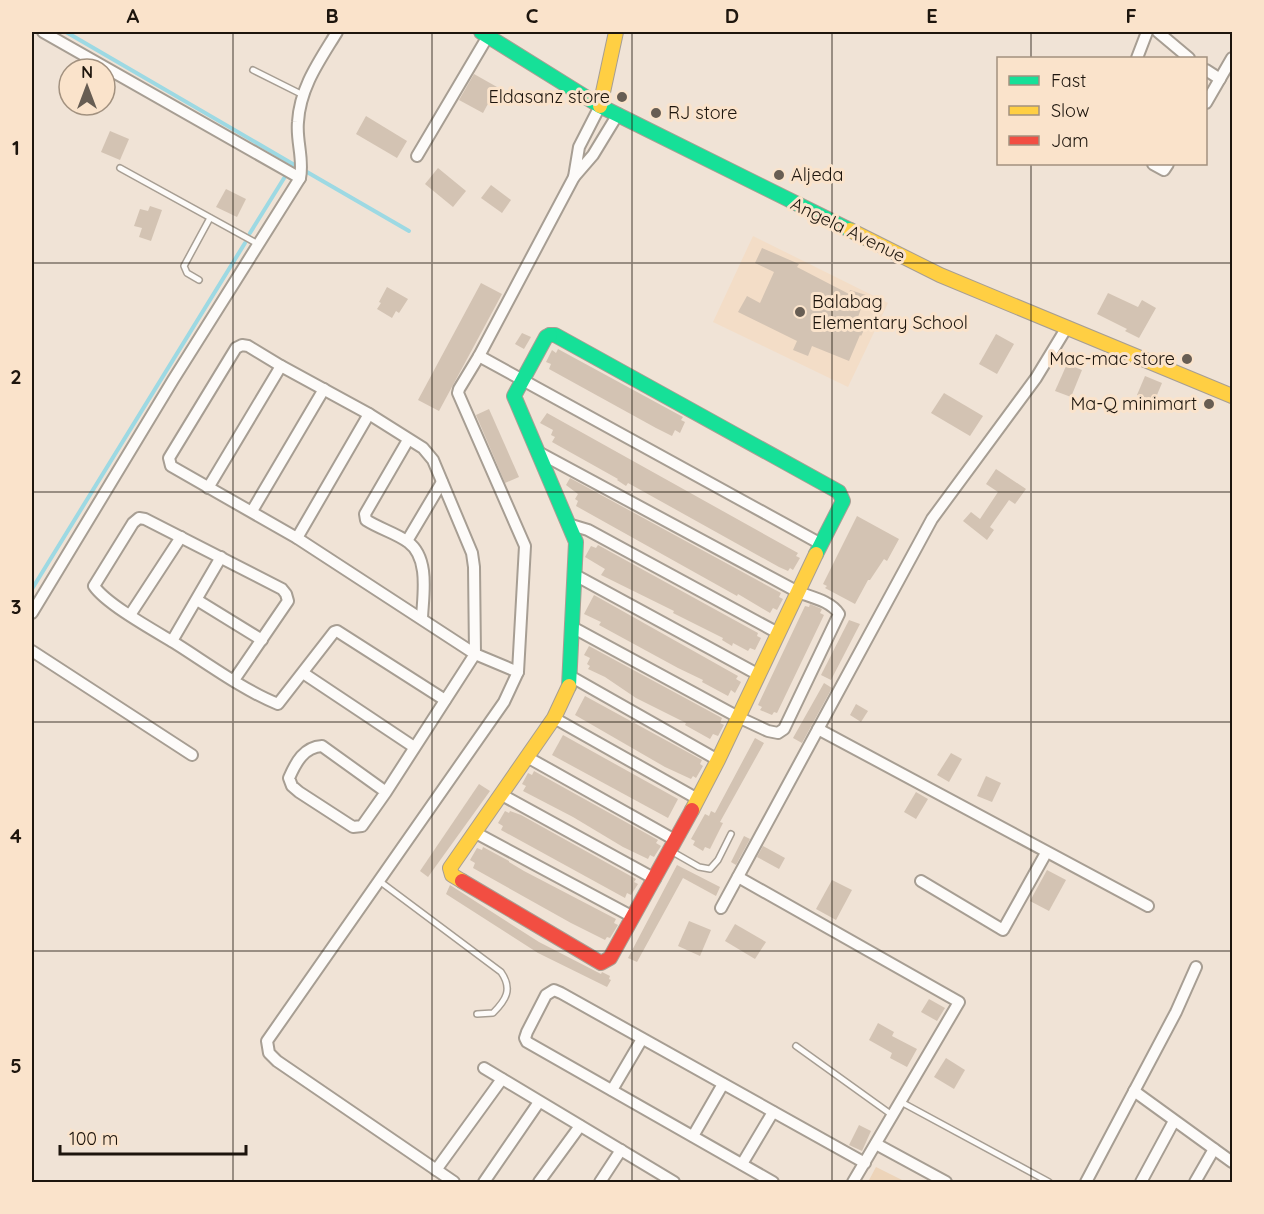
<svg xmlns="http://www.w3.org/2000/svg" width="1264" height="1214" viewBox="0 0 1264 1214" font-family="Quicksand,sans-serif">
<rect width="100%" height="100%" fill="#f0e3d6"/>
<polygon fill="#f3ddc7" points="753,236 888,303 848,387 713,322"/>
<polygon fill="#edd4b9" points="876,1167 906,1182 868,1182"/>
<g fill="none" stroke-linecap="round" stroke-linejoin="round">
<g stroke="#9dd9e3" stroke-width="4">
<polyline points="66,32 298,167"/>
<polyline points="307,172 409,231"/>
<polyline points="250,233 286,175"/>
<polyline points="32,589 245,243"/>
</g>
</g>
<g fill="#d3c3b3">
<polygon points="474,74 497,87 483,113 459,100"/>
<polygon points="366,116 407,141 397,158 356,134"/>
<polygon points="110,131 129,139 120,160 101,152"/>
<polygon points="438,168 466,191 453,207 425,184"/>
<polygon points="491,185 511,200 502,213 481,198"/>
<polygon points="226,189 246,199 237,217 216,207"/>
<polygon points="150,206 162,210 151,241 139,237 142,228 134,226 140,209 148,211"/>
<polygon points="762,248 799,264 797,267 849,294 850,290 866,295 858,317 868,322 861,336 860,335 849,361 812,346 808,356 793,350 797,341 738,312 747,296 760,303 774,272 755,263"/>
<polygon points="481,283 502,294 439,411 418,400"/>
<polygon points="387,287 408,299 399,313 396,311 392,318 377,309 381,303 379,302"/>
<polygon points="1108,293 1138,307 1142,300 1156,308 1139,338 1125,331 1127,329 1097,314"/>
<polygon points="522,333 531,337 524,349 515,344"/>
<polygon points="996,334 1014,344 997,374 979,364"/>
<polygon points="558,349 683,417 681,420 685,422 680,433 675,430 672,436 656,428 549,369 551,364 546,362 552,350 556,353"/>
<polygon points="1067,364 1082,370 1071,397 1055,391"/>
<polygon points="1145,376 1162,383 1154,402 1137,395"/>
<polygon points="944,393 983,416 970,436 931,413"/>
<polygon points="489,409 519,477 505,483 476,415"/>
<polygon points="547,413 798,553 796,556 800,558 793,570 790,568 788,571 779,567 628,483 626,486 617,480 618,479 552,442 555,437 551,435 553,430 540,423"/>
<polygon points="996,469 1026,489 1015,504 1009,500 990,527 994,530 987,540 963,521 971,512 980,519 998,492 986,484"/>
<polygon points="570,478 781,593 779,597 783,599 777,610 773,608 770,613 738,594 737,596 576,506 578,501 575,499 578,494 566,485"/>
<polygon points="857,516 899,539 887,561 884,559 870,580 868,580 855,604 825,588 827,586 823,584"/>
<polygon points="598,545 758,633 757,636 761,638 755,650 750,648 748,651 733,643 732,646 722,640 723,638 673,613 674,611 601,575 605,569 585,557 591,546 596,548"/>
<polygon points="594,595 738,676 736,679 741,682 735,693 731,690 728,696 702,682 703,680 678,668 599,625 601,622 584,614"/>
<polygon points="810,604 822,609 820,613 824,615 777,713 774,712 772,715 760,710 762,707 758,705 805,606 809,607"/>
<polygon points="849,620 860,624 831,680 821,675"/>
<polygon points="589,646 722,718 720,723 724,725 718,736 713,734 710,739 685,725 686,723 636,698 605,677 588,669 590,666 587,664 590,658 584,655"/>
<polygon points="824,683 832,688 802,743 793,738"/>
<polygon points="585,696 702,760 700,764 703,766 696,778 693,776 691,779 665,767 575,715"/>
<polygon points="856,704 868,711 861,722 850,715"/>
<polygon points="563,735 678,799 668,818 552,755"/>
<polygon points="755,738 764,743 720,822 723,823 710,849 705,847 703,851 693,845 695,841 691,839 705,814 709,816 711,811 715,813"/>
<polygon points="951,753 962,759 949,782 937,775"/>
<polygon points="534,771 658,840 656,843 661,846 654,857 650,855 648,859 623,847 573,817 523,791 526,786 522,784 528,773 532,775"/>
<polygon points="986,776 1001,783 992,802 977,796"/>
<polygon points="479,784 490,791 428,877 420,871"/>
<polygon points="916,792 928,799 916,819 904,812"/>
<polygon points="505,811 509,813 510,811 521,815 636,879 634,882 638,884 631,895 627,893 625,898 501,830 503,826 498,823"/>
<polygon points="744,836 750,839 736,865 731,862"/>
<polygon points="763,846 785,858 779,869 757,857"/>
<polygon points="483,847 509,861 509,862 524,871 616,919 614,923 618,925 610,938 607,937 605,940 571,923 473,868 475,863 470,860 477,848 482,850"/>
<polygon points="677,865 720,887 716,896 683,878 637,962 628,958"/>
<polygon points="1047,870 1066,880 1049,911 1030,901"/>
<polygon points="832,880 852,890 836,920 816,909"/>
<polygon points="450,885 539,942 601,974 602,972 610,976 609,979 611,980 607,987 538,953 446,894"/>
<polygon points="689,921 711,930 700,956 678,946"/>
<polygon points="735,924 766,942 755,959 725,941"/>
<polygon points="929,999 945,1008 937,1021 921,1012"/>
<polygon points="878,1023 894,1032 892,1036 917,1049 907,1067 890,1058 892,1053 869,1040"/>
<polygon points="946,1058 965,1070 954,1089 934,1077"/>
<polygon points="859,1125 871,1131 862,1151 849,1145"/>
</g>
<g fill="none" stroke-linecap="round" stroke-linejoin="round">
<g stroke="#a79e93" stroke-width="8">
<g id="lane">
<polyline points="253,70 303,95"/>
<polyline points="120,168 258,244"/>
<polyline points="199,280 187,273 184,266 210,218"/>
<polyline points="671,851 699,867 710,869 718,860 731,834"/>
<path d="M 378,880 L 501,972 C 513,989 506,1000 493,1013 L 477,1014"/>
<polyline points="796,1046 892,1115"/>
<polyline points="901,1102 1049,1182"/>
</g>
</g>
<g stroke="#a79e93" stroke-width="14">
<g id="street">
<polyline points="43,32 300,178"/>
<polyline points="1158,32 1189,58"/>
<polyline points="1137,58 1147,32"/>
<polyline points="1206,70 1220,79"/>
<polyline points="1206,103 1232,58"/>
<polyline points="600,106 579,147 574,177 593,155 618,114"/>
<polyline points="417,156 488,36"/>
<polyline points="1153,164 1164,170 1168,164"/>
<polyline points="479,356 821,544"/>
<path d="M 408,440 L 365,514 L 366,520 C 380,529 396,533 408,542 C 430,558 423,595 422,618"/>
<path d="M 538,452 L 798,592 C 811,597 831,601 839,614 L 784,729 L 778,733 L 768,731 L 738,717 L 572,627"/>
<polyline points="208,488 281,366"/>
<polyline points="252,511 324,389"/>
<polyline points="568,524 588,530 778,633"/>
<polyline points="297,538 369,414"/>
<polyline points="407,541 442,482"/>
<polyline points="575,575 759,675"/>
<polyline points="197,600 262,640"/>
<path d="M 32,613 L 173,380 L 300,178 C 304,159 296,141 298,122 C 300,87 320,60 337,32"/>
<polyline points="130,615 181,537"/>
<polyline points="172,641 221,557"/>
<polyline points="32,651 192,755"/>
<polyline points="303,673 414,747"/>
<polyline points="570,676 718,760"/>
<path d="M 234,680 L 288,601 L 286,594 L 282,589 L 145,519 L 139,518 L 133,523 L 94,586 C 107,605 157,632 178,645 C 208,664 245,691 278,704 L 334,632 L 337,631 L 445,700"/>
<polyline points="554,718 696,798"/>
<polyline points="818,729 1148,906"/>
<polyline points="527,757 675,840"/>
<path d="M 386,792 L 322,746 C 304,747 296,762 289,778 L 292,786 L 299,792 L 353,827 L 362,826 L 386,792 L 475,654 L 474,567 L 472,553 L 433,460 L 423,448 L 369,414 L 281,366 L 248,346 L 242,345 L 236,348 L 169,458 L 171,466 L 297,538 L 475,654 L 518,672"/>
<polyline points="502,795 655,879"/>
<polyline points="476,833 633,917"/>
<polyline points="738,877 959,1002 853,1182"/>
<polyline points="921,881 1003,930 1046,853"/>
<polyline points="721,908 932,519 1036,378 1067,327"/>
<polyline points="484,1068 674,1182"/>
<polyline points="612,1090 642,1039"/>
<polyline points="1134,1091 1232,1162"/>
<polyline points="693,1136 723,1084"/>
<polyline points="876,1144 946,1182"/>
<polyline points="742,1164 773,1112"/>
<polyline points="436,1170 502,1079"/>
<polyline points="454,1182 277,1061 269,1053 267,1041 504,702 518,672 525,546 458,393 459,389 479,356 574,177"/>
<polyline points="484,1182 539,1102"/>
<polyline points="539,1182 580,1126"/>
<polyline points="600,1182 621,1150"/>
<polyline points="773,1182 527,1042 525,1038 527,1032 546,995 554,990 561,993 865,1163"/>
<polyline points="1086,1182 1176,1012 1196,967"/>
<polyline points="1141,1182 1174,1121"/>
<polyline points="1195,1182 1214,1149"/>
</g>
</g>
<g stroke="#a79e93" stroke-width="16">
<g id="fast">
<polyline points="481,32 600,106 850,230"/>
<polyline points="550,335 555,335 839,492 843,501 816,554"/>
<polyline points="550,335 546,337 514,396 576,542 569,686"/>
</g>
</g>
<g stroke="#a79e93" stroke-width="16">
<g id="slow">
<polyline points="600,106 616,32"/>
<polyline points="850,230 940,275 1232,396"/>
<polyline points="692,810 718,760 816,554"/>
<polyline points="462,881 452,875 450,868 554,718 569,686"/>
</g>
</g>
<g stroke="#a79e93" stroke-width="16">
<polyline id="jam" points="462,881 601,963 610,958 692,810"/>
</g>
<use href="#lane" stroke="#fdfbf9" stroke-width="5"/>
<use href="#street" stroke="#fdfbf9" stroke-width="10"/>
<use href="#fast" stroke="#16e098" stroke-width="14"/>
<use href="#slow" stroke="#ffcf43" stroke-width="14"/>
<use href="#jam" stroke="#f24e42" stroke-width="14"/>
</g>
<path fill="none" stroke="#1d150d" stroke-width="1.5" stroke-opacity="0.55" d="M 233,32 L 233,1182M 432,32 L 432,1182M 632,32 L 632,1182M 832,32 L 832,1182M 1031,32 L 1031,58M 1031,164 L 1031,1182M 32,263 L 1232,263M 32,492 L 1232,492M 32,722 L 1232,722M 32,951 L 1232,951"/>
<g fill="#675d53" stroke="#fae3cb" stroke-width="2">
<circle cx="622" cy="97" r="6"/>
<circle cx="656" cy="113" r="6"/>
<circle cx="779" cy="175" r="6"/>
<circle cx="800" cy="312" r="6"/>
<circle cx="1187" cy="359" r="6"/>
<circle cx="1209" cy="404" r="6"/>
</g>
<g text-anchor="middle" stroke-width="6" stroke-linejoin="round" paint-order="stroke">
<g font-size="18" fill="#1d150d" stroke="#fae3cb" text-anchor="end">
<text x="610" y="103">Eldasanz store</text>
<text x="668" y="119" text-anchor="start">RJ store</text>
<text x="791" y="181" text-anchor="start">Aljeda</text>
<text x="812" y="308" text-anchor="start">Balabag<tspan x="812" dy="21">Elementary School</tspan></text>
<text x="1175" y="365">Mac-mac store</text>
<text x="1197" y="410">Ma-Q minimart</text>
</g>
<g font-size="18" fill="#1d150d" stroke="#fae3cb">
<text transform="translate(848 230) rotate(26)" y="6">Angela Avenue</text>
</g>
</g>
<rect width="1264" height="1214" fill="none" stroke="#fae3cb" stroke-width="66"/>
<rect x="997" y="57" width="210" height="108" fill="#fae3cb" stroke="#a2917f" stroke-width="1.5"/>
<rect x="1009" y="76" width="30" height="9" fill="#16e098" stroke="#a2917f" stroke-width="1.5"/>
<text x="1051" y="87" font-size="18" fill="#1d150d">Fast</text>
<rect x="1009" y="106" width="30" height="9" fill="#ffcf43" stroke="#a2917f" stroke-width="1.5"/>
<text x="1051" y="117" font-size="18" fill="#1d150d">Slow</text>
<rect x="1009" y="136" width="30" height="9" fill="#f24e42" stroke="#a2917f" stroke-width="1.5"/>
<text x="1051" y="147" font-size="18" fill="#1d150d">Jam</text>
<g transform="translate(87 87)"><circle r="28" fill="#fae3cb" stroke="#a2917f" stroke-width="1.5"/>
<path d="M0-4.5L10 22L0 15L-10 22Z" fill="#675d53"/>
<text y="-9" font-size="16" font-weight="bold" text-anchor="middle" fill="#1d150d">N</text>
</g>
<path d="M60 1145v9h186v-9" fill="none" stroke="#1d150d" stroke-width="3"/>
<text x="69" y="1145" font-size="18" fill="#1d150d" stroke="#fae3cb" stroke-width="4.5" paint-order="stroke">100 m</text>
<rect x="33" y="33" width="1198" height="1148" fill="none" stroke="#1d150d" stroke-width="2"/>
<g font-size="20" text-anchor="middle" font-weight="bold" fill="#1d150d">
<text x="133" y="23">A</text>
<text x="332" y="23">B</text>
<text x="532" y="23">C</text>
<text x="732" y="23">D</text>
<text x="932" y="23">E</text>
<text x="1131" y="23">F</text>
<text x="16" y="155">1</text>
<text x="16" y="384">2</text>
<text x="16" y="614">3</text>
<text x="16" y="843">4</text>
<text x="16" y="1073">5</text>
</g>
</svg>
